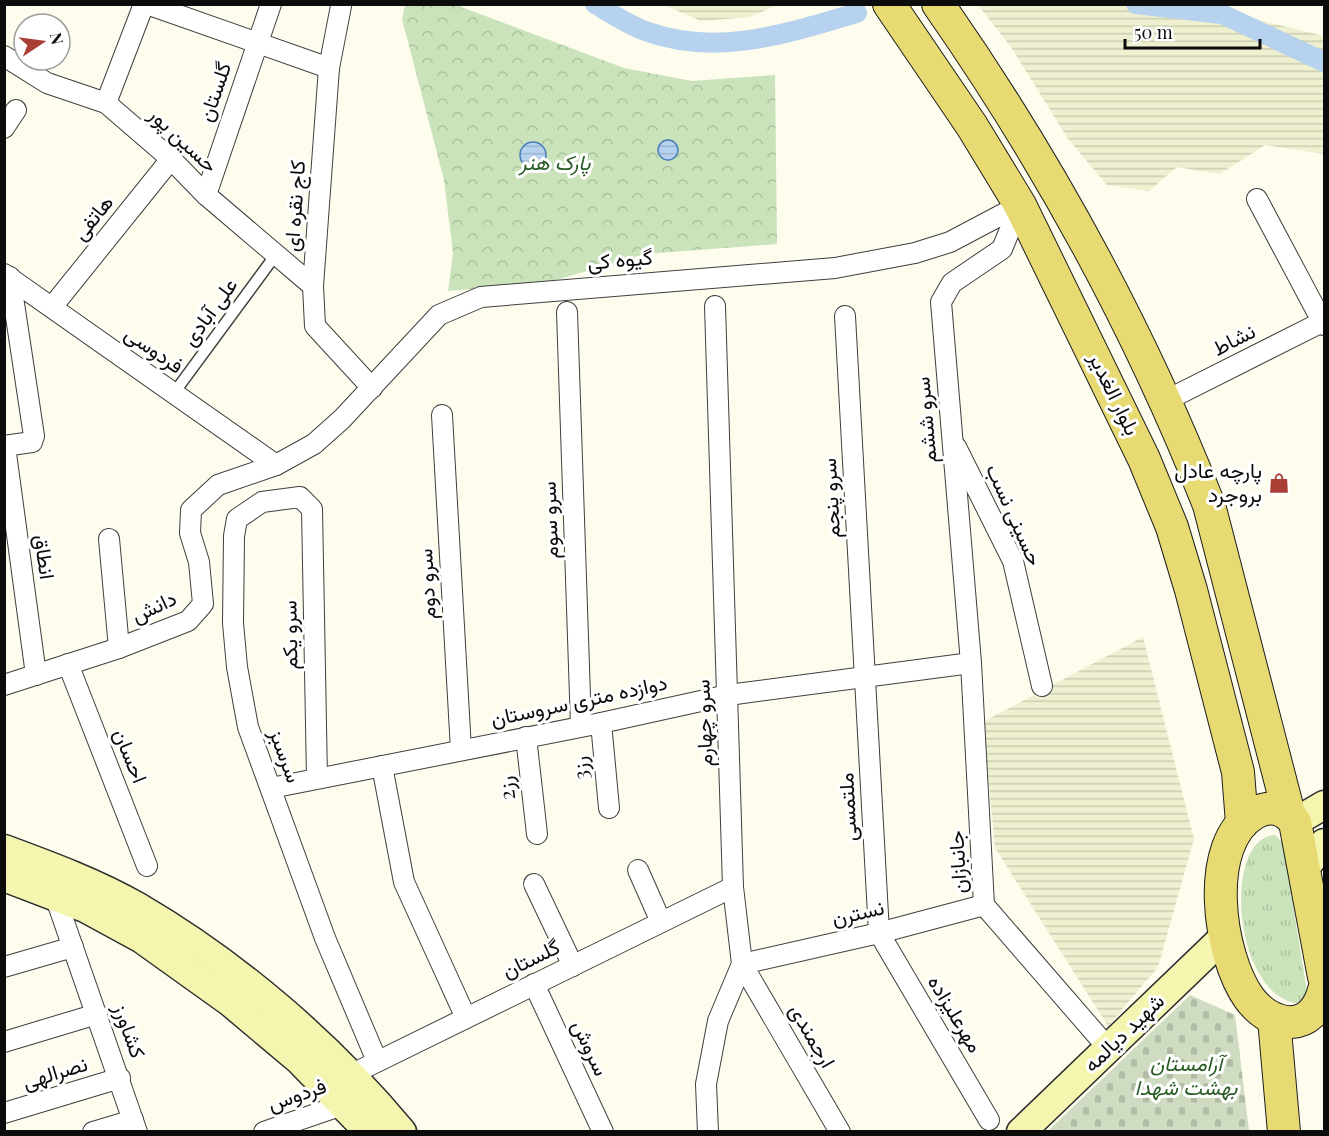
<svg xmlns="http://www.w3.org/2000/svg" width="1329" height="1136" viewBox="0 0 1329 1136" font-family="'Playfair Display',Vazirmatn,serif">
<defs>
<pattern id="farmland-rules" width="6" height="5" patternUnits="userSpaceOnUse" patternTransform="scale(1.5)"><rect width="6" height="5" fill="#eef0d0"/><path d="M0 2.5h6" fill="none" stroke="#cbcdb1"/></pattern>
<pattern id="grass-tufts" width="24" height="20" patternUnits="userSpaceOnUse" patternTransform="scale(1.5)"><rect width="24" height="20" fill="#cae3ba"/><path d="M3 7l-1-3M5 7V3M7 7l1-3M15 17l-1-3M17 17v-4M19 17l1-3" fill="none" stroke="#acc29f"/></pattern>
<pattern id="cemetery-stones" width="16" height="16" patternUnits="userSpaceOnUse" patternTransform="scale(1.5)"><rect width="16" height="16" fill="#cfdcc1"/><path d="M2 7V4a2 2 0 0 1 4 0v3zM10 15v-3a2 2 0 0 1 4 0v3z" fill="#b1bca5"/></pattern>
<pattern id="park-crowns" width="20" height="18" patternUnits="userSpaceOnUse" patternTransform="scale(1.5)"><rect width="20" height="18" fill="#cae3ba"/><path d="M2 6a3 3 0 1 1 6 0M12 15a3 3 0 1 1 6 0" fill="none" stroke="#acc29f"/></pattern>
<pattern id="water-rules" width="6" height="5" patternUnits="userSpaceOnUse" patternTransform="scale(1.5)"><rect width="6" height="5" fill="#b7d2ee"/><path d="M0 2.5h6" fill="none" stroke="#9cb3cb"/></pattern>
</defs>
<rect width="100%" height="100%" fill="#fdfced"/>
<g fill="url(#farmland-rules)">
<polygon points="664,5 776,4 777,5 750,17 701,21"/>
<polygon points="978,5 1198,5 1324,36 1324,154 1265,145 1220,174 1177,167 1149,191 1107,185 1068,139 1011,47"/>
<polygon points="1143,637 1194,839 1158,967 1108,1026 995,848 983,722"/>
</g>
<path fill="url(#grass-tufts)" d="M 1275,835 L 1283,843 L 1307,992 L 1304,1001 L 1295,1003 C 1233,991 1222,838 1275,835 Z"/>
<polygon fill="url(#cemetery-stones)" points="1190,995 1235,1015 1249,1131 1048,1131"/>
<polygon fill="url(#park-crowns)" points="405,5 456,5 624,68 692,81 775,75 777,244 645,254 549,282 448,291 453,253 444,180 402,19"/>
<g fill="url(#water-rules)" stroke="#477ebc" stroke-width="1.5">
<circle cx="668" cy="150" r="10"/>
<circle cx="533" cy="155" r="13"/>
</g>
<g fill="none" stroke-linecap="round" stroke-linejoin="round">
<g stroke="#b7d2ee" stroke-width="20">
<path d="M 595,4 C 612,14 630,26 648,32 C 720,57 787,33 857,13"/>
<polyline points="1136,4 1222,14 1324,62"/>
</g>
<g stroke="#3f3f3f" stroke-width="13">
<polyline id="lane" points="174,393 277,253"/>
</g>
<g stroke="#3f3f3f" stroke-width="22">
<g id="street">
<polyline points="147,4 329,68"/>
<polyline points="341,6 329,68 313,286 315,326 372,388"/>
<polyline points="4,56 47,83 106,103 171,159 206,195 313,286"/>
<polyline points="106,103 144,4"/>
<polyline points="4,128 16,110"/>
<polyline points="206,195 271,4"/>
<polyline points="1257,199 1324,325"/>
<polyline points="1020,205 1002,249 952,283 941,302 971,663 984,905 1108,1048"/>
<polyline points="4,274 276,465"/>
<polyline points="52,307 171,159"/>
<polyline points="567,312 581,726"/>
<polyline points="845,316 879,933 989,1120"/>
<polyline points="1165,401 1324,321"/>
<polyline points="442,415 461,750"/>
<polyline points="4,446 32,442 34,436 10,277"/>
<polyline points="5,446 36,675"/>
<polyline points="956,447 1013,561 1042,686"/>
<polyline points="109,539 119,648"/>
<polyline points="68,664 147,866"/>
<polyline points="4,685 119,648 188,621 203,604 199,562 190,533 191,510 218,485 276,465 314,444 342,419 439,315 481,297 835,268 915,253 950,242 1020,205"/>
<polyline points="601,723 609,808"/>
<polyline points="526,737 537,834"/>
<polyline points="382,766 404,882 466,1018"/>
<polyline points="317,778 312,509 300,497 262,502 237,519 234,536 233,623 237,667 248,727 325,938 377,1061"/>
<polyline points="271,788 601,723 728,695 971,663"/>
<polyline points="638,870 661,922"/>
<polyline points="534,884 573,966"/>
<polyline points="55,896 137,1132"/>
<polyline points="4,967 73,947"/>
<polyline points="534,984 603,1132"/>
<polyline points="4,1042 97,1014"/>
<polyline points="340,1080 733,887"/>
<polyline points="4,1113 120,1078"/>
<polyline points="93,1132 133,1120"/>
<polyline points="264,1132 345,1104"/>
<polyline points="708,1132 706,1084 718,1021 742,964 733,887 715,306"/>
<polyline points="840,1132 742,964 879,933 984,905"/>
</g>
</g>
<g stroke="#2e2e2e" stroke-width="31">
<g id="secondary">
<polyline points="1295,822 1324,805"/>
<path d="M 4,849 C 50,866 96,883 138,907 C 237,965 329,1044 402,1132"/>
<polyline points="1305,868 1324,843"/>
<polyline points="4,877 85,908 142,939 230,1002 299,1060 369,1132"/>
<polyline points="1021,1132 1226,935"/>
</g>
</g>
<g stroke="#1d1d1d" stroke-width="34">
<g id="primary">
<polyline points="889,4 972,126 1020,205 1144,459 1172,527 1191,590 1238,772 1242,823"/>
<path d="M 938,4 C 1047,160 1139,328 1209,505 L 1289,814"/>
<path d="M 1324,977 L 1295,822 C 1285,809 1271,804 1255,813 C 1202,843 1219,956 1249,998 C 1273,1030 1313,1033 1324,990"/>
<polyline points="1274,1019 1284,1132"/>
</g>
</g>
<use href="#lane" stroke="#fff" stroke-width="10"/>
<use href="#street" stroke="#fff" stroke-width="20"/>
<use href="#secondary" stroke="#f4f5af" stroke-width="28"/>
<use href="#primary" stroke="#e8da72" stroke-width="32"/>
</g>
<defs>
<g id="shop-bare" transform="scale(1.62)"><path d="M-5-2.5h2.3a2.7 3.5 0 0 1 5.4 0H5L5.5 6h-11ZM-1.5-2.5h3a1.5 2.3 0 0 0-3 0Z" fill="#aa3f35" stroke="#fff" stroke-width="2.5" paint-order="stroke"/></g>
</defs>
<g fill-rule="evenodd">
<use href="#shop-bare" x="1279" y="483"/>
</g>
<g text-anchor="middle" stroke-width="6" stroke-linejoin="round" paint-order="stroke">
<g font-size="21" fill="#0c0c0c" stroke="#fff">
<text transform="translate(215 92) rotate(-71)" y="7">گلستان</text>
<text transform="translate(183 140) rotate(43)" y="7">حسین پور</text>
<text transform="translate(295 206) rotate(-86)" y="7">کاج نقره ای</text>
<text transform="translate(93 218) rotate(-51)" y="7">هاتفی</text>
<text transform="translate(620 260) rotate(-5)" y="7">گیوه کی</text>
<text transform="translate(210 312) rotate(-54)" y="7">علی آبادی</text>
<text transform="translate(1234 340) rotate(-27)" y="7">نشاط</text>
<text transform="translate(154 350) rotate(35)" y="7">فردوسی</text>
<text transform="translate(1114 394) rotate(64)" y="7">بلوار الغدیر</text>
<text transform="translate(926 420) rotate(-95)" y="7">سرو ششم</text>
<text transform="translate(831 498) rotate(-93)" y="7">سرو پنجم</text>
<text transform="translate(1014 515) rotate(66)" y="7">حسینی نسب</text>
<text transform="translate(550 520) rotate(-92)" y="7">سرو سوم</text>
<text transform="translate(44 557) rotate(82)" y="7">انطاق</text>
<text transform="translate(427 584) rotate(-93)" y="7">سرو دوم</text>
<text transform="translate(154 607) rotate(-25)" y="7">دانش</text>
<text transform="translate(290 635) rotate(-91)" y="7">سرو یکم</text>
<text transform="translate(579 701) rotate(-12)" y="7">دوازده متری سروستان</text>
<text transform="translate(704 723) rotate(-92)" y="7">سرو چهارم</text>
<text transform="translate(130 756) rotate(68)" y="7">احسان</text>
<text transform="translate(285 756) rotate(70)" y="7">سرسبز</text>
<text transform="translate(581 768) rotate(-95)" y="7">رز3</text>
<text transform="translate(507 788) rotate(-96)" y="7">رز2</text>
<text transform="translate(848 807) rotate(-93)" y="7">ملتمسی</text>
<text transform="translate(958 862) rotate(-93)" y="7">جانبازان</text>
<text transform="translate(858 913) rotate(-13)" y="7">نسترن</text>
<text transform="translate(531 959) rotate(-26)" y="7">گلستان</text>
<text transform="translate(955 1014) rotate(59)" y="7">مهرعلیزاده</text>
<text transform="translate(129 1031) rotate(70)" y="7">کشاورز</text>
<text transform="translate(1124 1033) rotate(-44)" y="7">شهید دیالمه</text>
<text transform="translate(812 1036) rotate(60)" y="7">ارجمندی</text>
<text transform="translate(590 1048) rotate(65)" y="7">سروش</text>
<text transform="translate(55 1073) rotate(-17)" y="7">نصرالهی</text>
<text transform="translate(297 1095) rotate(-19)" y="7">فردوس</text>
</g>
<g font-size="21" font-style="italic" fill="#295b24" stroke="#fff">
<text x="555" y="170">پارک هنر</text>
<text x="1186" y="1071">آرامستان<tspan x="1186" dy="24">بهشت شهدا</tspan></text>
</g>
<g font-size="21" fill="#0c0c0c" stroke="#fff" text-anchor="end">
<text x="1262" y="478">پارچه عادل<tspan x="1262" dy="24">بروجرد</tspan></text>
</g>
</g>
<rect width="1329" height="1136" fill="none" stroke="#0c0c0c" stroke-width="12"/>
<g transform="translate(42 42) rotate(77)"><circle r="28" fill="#ffffff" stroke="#9e9e9e" stroke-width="1.5"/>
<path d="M0-4.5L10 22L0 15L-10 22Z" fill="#aa3f35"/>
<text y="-9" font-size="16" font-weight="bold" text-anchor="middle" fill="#0c0c0c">N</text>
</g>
<path d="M1125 39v9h135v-9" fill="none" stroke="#0c0c0c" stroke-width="3"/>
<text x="1134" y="39" font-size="18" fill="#0c0c0c" stroke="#ffffff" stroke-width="4.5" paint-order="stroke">50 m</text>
</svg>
